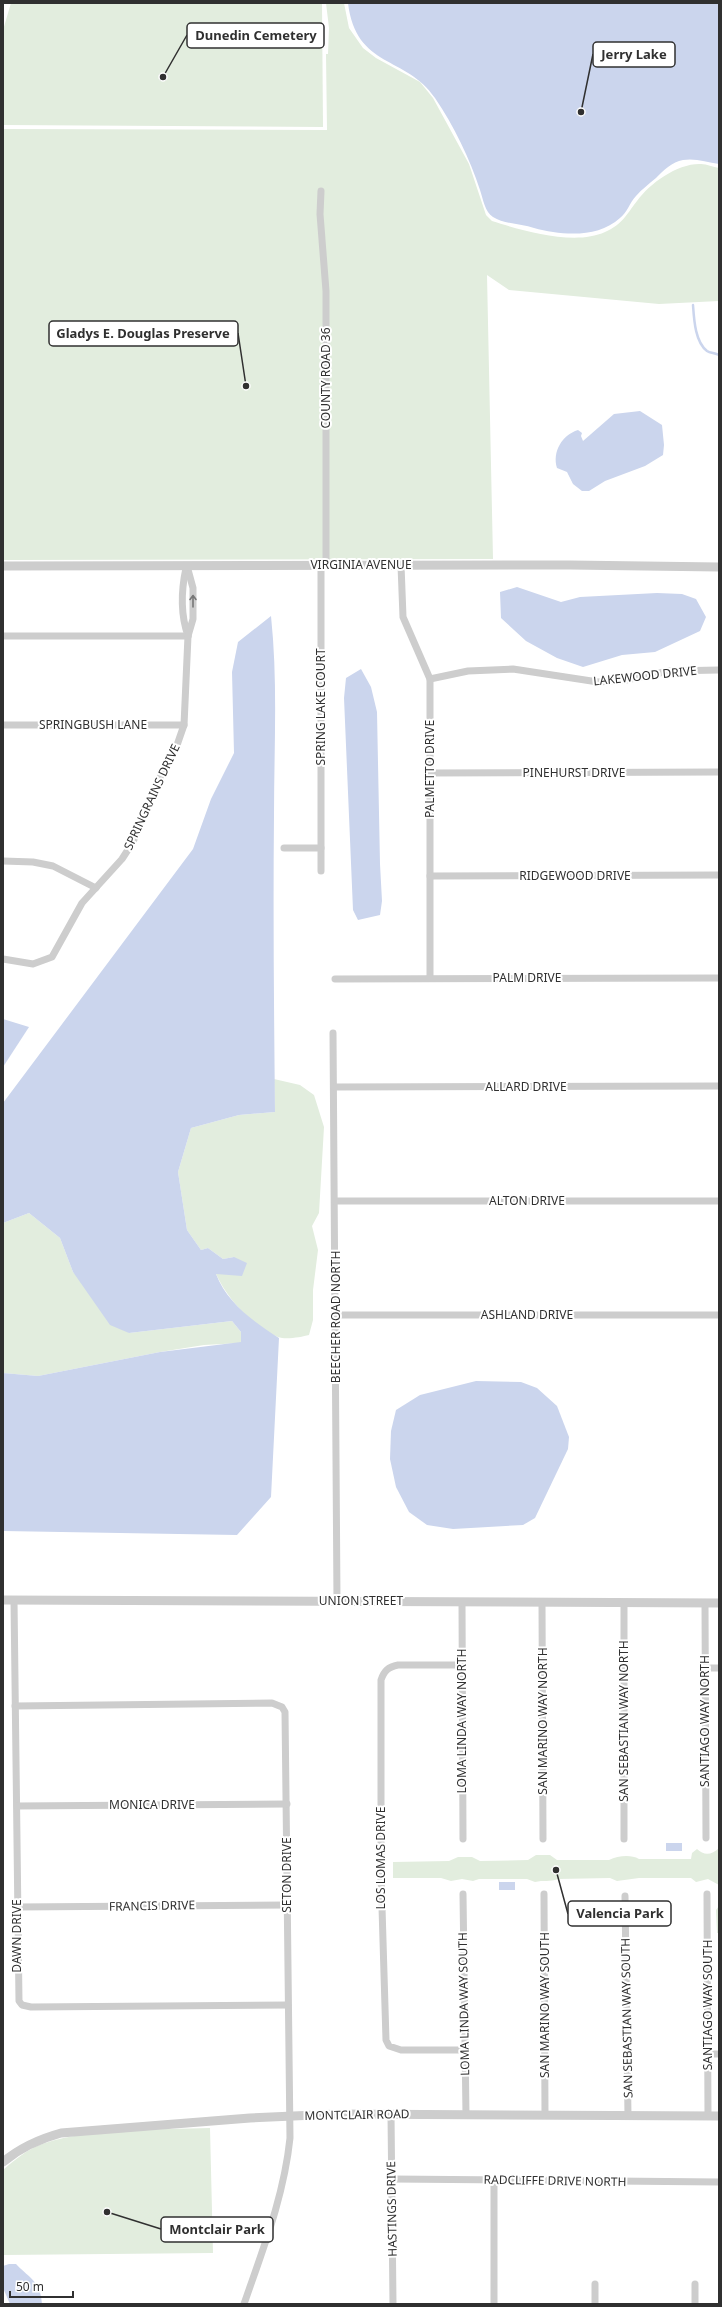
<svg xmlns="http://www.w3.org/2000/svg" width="722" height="2307" viewBox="0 0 722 2307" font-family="'Noto Sans',sans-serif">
<rect width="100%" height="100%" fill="#fff"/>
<g fill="#e2edde">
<polygon points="11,3 322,3 323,127 3,125 3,30"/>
<path d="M 326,3 L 344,3 L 349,28 L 363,48 L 376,58 L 420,82 L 433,98 L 469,164 L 486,215 L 492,221 C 523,231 575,246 605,232 C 623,224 626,215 637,201 C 650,183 678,163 701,164 C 707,164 713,167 719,168 L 719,301 L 659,304 L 509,290 L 487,275 L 493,559 L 3,560 L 3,129 L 327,130 L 326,54 L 328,54 L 329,28 Z"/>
<path d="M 274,1079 L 300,1085 L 314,1095 L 324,1127 L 319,1213 L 312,1226 L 318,1250 L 313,1290 L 313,1320 L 309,1335 C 301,1337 286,1340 278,1337 C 252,1327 227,1298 216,1274 L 234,1257 L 223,1259 L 208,1248 L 201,1250 L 187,1230 L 178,1172 L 191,1128 L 239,1115 L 275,1112 Z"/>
<polygon points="29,1213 60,1238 73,1272 129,1333 232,1321 241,1332 241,1343 204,1345 160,1352 38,1376 3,1373 3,1223"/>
<path d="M 719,1848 L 719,1885 L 708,1879 L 696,1882 L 691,1878 L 639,1878 L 617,1881 L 610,1878 L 558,1879 C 550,1882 543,1880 535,1882 L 527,1879 L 479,1879 L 473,1881 L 462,1879 L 451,1881 L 441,1878 L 393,1878 L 393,1862 L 449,1861 L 458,1857 L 472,1857 L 480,1861 L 528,1860 L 536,1855 L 550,1855 L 557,1860 L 609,1860 C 618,1856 630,1854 639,1859 L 691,1859 L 692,1853 L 697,1849 C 704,1856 712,1855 719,1848 Z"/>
<polygon points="719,1906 719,1933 717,1933 716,1910"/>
<path d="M 210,2128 L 213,2253 L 3,2255 L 3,2170 C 13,2161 23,2153 35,2147 C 80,2127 160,2130 210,2128 Z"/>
</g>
<g fill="#cbd5ed">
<path d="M 348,3 L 719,3 L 719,164 C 707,162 695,158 683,160 C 672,162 664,170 656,178 C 649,184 642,189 636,196 C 630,202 627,213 620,218 C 597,239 561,235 534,228 C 522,224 504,224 493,217 C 485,212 483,199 480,190 C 470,159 454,126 435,98 C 406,55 356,69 348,3 Z"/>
<path d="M 640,411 L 662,425 L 664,445 L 663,455 L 645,466 L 605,481 L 589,491 L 582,491 L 573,484 L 567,472 L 557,468 C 552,452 562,435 578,430 L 582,433 L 581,436 L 583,441 L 614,414 Z"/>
<polygon points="517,587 561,602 580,597 657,593 682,594 696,599 706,617 700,631 655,652 622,655 583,667 557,658 526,641 501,618 500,592"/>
<path d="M 271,616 C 278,682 274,749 274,815 C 273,914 274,1013 275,1112 L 239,1115 L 191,1128 L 178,1172 L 187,1230 L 201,1250 L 208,1248 L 223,1259 L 234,1257 L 247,1263 L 242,1276 L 216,1274 C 227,1303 254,1322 279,1338 L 271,1497 L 237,1535 L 3,1531 L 3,1373 L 38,1376 L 160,1352 L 241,1342 L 241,1332 L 232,1321 L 129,1333 L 110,1325 L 73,1272 L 60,1238 L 29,1213 L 3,1223 L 3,1103 L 193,849 L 211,799 L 234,753 L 232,672 L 238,642 Z"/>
<polygon points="361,669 371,687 377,712 380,864 382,901 380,915 358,920 353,910 344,698 346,678"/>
<polygon points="3,1019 29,1027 3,1067"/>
<polygon points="476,1381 521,1382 537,1388 557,1406 569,1437 568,1449 535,1518 523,1525 453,1529 427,1525 409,1512 396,1487 390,1459 391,1431 396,1410 420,1395"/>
<rect x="666" y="1843" width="16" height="8"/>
<rect x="499" y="1882" width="16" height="8"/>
<path d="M 9,2264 L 16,2264 C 30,2279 40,2280 42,2304 L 10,2304 L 3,2288 L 3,2266 Z"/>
</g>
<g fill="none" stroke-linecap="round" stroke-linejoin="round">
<path stroke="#cbd5ed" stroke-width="2.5" d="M 693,305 C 694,319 695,342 707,351 C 710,353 715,353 719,355"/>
<g stroke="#cdcdcd" stroke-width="7">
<polyline points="321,191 320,214 326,291 326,566"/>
<polyline points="401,565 403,617 430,679 430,978"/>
<polyline points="321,566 321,871"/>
<path d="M 186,568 C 181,591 180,613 188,636"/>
<polyline points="3,636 188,636"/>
<polyline points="430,679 468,671 513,669 598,682 626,680 669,671 719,670"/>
<polyline points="3,725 184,725"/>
<polyline points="429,773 719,772"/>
<polyline points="284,848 321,848"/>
<polyline points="3,861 33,862 53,866 96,888"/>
<polyline points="430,876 719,875"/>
<polyline points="3,959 33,964 52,957 82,903 122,859 133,842 157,783 176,748 184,725 188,636 193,619 193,588 187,566"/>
<polyline points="335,979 719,978"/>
<polyline points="333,1033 337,1601"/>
<polyline points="334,1087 719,1086"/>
<polyline points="335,1201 719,1201"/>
<polyline points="335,1315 719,1315"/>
<polyline points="14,1600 19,2001 22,2005 31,2007 288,2005"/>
<polyline points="462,1602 463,1839"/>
<polyline points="542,1602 543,1839"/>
<polyline points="624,1603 624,1839"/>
<polyline points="705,1603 706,1838"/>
<path d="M 461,1665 L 398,1665 C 388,1667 384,1671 381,1680 L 381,1874 L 386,2040 L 389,2046 L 401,2050 L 464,2050"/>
<polyline points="705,1668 719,1668"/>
<path d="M 15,1706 L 272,1703 L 282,1707 L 285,1712 L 290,2138 C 284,2196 263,2249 244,2304"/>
<polyline points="17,1806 287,1804"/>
<polyline points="463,1894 466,2115"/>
<polyline points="544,1894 545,2115"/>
<polyline points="707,1894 708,2116"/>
<polyline points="625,1896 628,2116"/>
<polyline points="17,1907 287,1905"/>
<polyline points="708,2054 719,2054"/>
<polyline points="391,2114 393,2304"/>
<polyline points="392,2179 719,2182"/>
<polyline points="595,2284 595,2304"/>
<polyline points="494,2304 494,2180"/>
<polyline points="695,2304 695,2284"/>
</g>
<g stroke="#cdcdcd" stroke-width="9">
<polyline points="3,566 570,565 719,567"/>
<polyline points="3,1600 719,1603"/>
<path d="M 3,2162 C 21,2147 39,2139 61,2133 L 250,2118 L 338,2114 L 719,2116"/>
</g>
</g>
<defs><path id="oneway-shaft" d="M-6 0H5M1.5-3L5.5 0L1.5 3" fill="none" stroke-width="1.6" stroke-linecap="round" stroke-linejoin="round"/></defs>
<use stroke="#777" href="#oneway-shaft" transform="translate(193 601) rotate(-90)"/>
<g text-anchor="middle" stroke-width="4" stroke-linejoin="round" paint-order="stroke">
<g font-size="12" fill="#303030" stroke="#fff">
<text transform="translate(326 378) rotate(-90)" y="4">COUNTY ROAD 36</text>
<text x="361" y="569">VIRGINIA AVENUE</text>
<text transform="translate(645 676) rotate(-6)" y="4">LAKEWOOD DRIVE</text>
<text transform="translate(321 707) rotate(-90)" y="4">SPRING LAKE COURT</text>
<text x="93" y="729">SPRINGBUSH LANE</text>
<text transform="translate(430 769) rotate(-90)" y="4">PALMETTO DRIVE</text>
<text x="574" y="777">PINEHURST DRIVE</text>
<text transform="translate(152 797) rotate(-65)" y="4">SPRINGRAINS DRIVE</text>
<text x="575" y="880">RIDGEWOOD DRIVE</text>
<text x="527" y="982">PALM DRIVE</text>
<text x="526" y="1091">ALLARD DRIVE</text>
<text x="527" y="1205">ALTON DRIVE</text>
<text x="527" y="1319">ASHLAND DRIVE</text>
<text transform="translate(336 1317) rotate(-90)" y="4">BEECHER ROAD NORTH</text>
<text x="361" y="1605">UNION STREET</text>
<text transform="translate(462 1721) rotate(-90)" y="4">LOMA LINDA WAY NORTH</text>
<text transform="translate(543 1721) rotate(-90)" y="4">SAN MARINO WAY NORTH</text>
<text transform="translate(624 1721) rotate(-90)" y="4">SAN SEBASTIAN WAY NORTH</text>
<text transform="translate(705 1721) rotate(-90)" y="4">SANTIAGO WAY NORTH</text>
<text x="152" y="1809">MONICA DRIVE</text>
<text transform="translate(381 1858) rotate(-90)" y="4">LOS LOMAS DRIVE</text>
<text transform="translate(287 1875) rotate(-90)" y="4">SETON DRIVE</text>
<text transform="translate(152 1906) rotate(-1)" y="4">FRANCIS DRIVE</text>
<text transform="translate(17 1936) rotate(-90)" y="4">DAWN DRIVE</text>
<text transform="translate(464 2004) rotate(-91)" y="4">LOMA LINDA WAY SOUTH</text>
<text transform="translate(545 2005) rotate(-90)" y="4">SAN MARINO WAY SOUTH</text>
<text transform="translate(708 2005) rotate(-90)" y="4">SANTIAGO WAY SOUTH</text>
<text transform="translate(627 2018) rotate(-91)" y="4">SAN SEBASTIAN WAY SOUTH</text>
<text transform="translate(357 2115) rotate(-1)" y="4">MONTCLAIR ROAD</text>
<text transform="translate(555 2181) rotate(1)" y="4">RADCLIFFE DRIVE NORTH</text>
<text transform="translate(392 2209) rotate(-91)" y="4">HASTINGS DRIVE</text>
</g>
</g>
<path fill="none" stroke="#303030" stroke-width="1.5" d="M163 77L187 35M581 112L593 54M246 386L238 333M556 1870L568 1914M107 2212L161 2229"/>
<g fill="#303030" stroke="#fff" stroke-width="1.5">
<circle cx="163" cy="77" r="4"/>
<circle cx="581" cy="112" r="4"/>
<circle cx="246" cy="386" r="4"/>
<circle cx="556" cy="1870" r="4"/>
<circle cx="107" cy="2212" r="4"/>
</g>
<g fill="#fff" stroke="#303030" stroke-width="1.5">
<rect x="187" y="23" width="137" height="25" rx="4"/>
<rect x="593" y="42" width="82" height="25" rx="4"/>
<rect x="49" y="321" width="189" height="25" rx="4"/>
<rect x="568" y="1901" width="103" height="25" rx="4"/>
<rect x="161" y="2217" width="112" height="25" rx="4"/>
</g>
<g font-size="13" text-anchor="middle" font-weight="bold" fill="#303030">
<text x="256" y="40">Dunedin Cemetery</text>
<text x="634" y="59">Jerry Lake</text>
<text x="143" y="338">Gladys E. Douglas Preserve</text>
<text x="620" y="1918">Valencia Park</text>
<text x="217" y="2234">Montclair Park</text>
</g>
<rect width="722" height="2307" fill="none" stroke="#303030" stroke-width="8"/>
<path d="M10 2291v6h63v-6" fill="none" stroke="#303030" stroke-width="2"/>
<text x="16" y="2291" font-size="12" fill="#303030" stroke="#ffffff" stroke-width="3" paint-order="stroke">50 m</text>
</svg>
